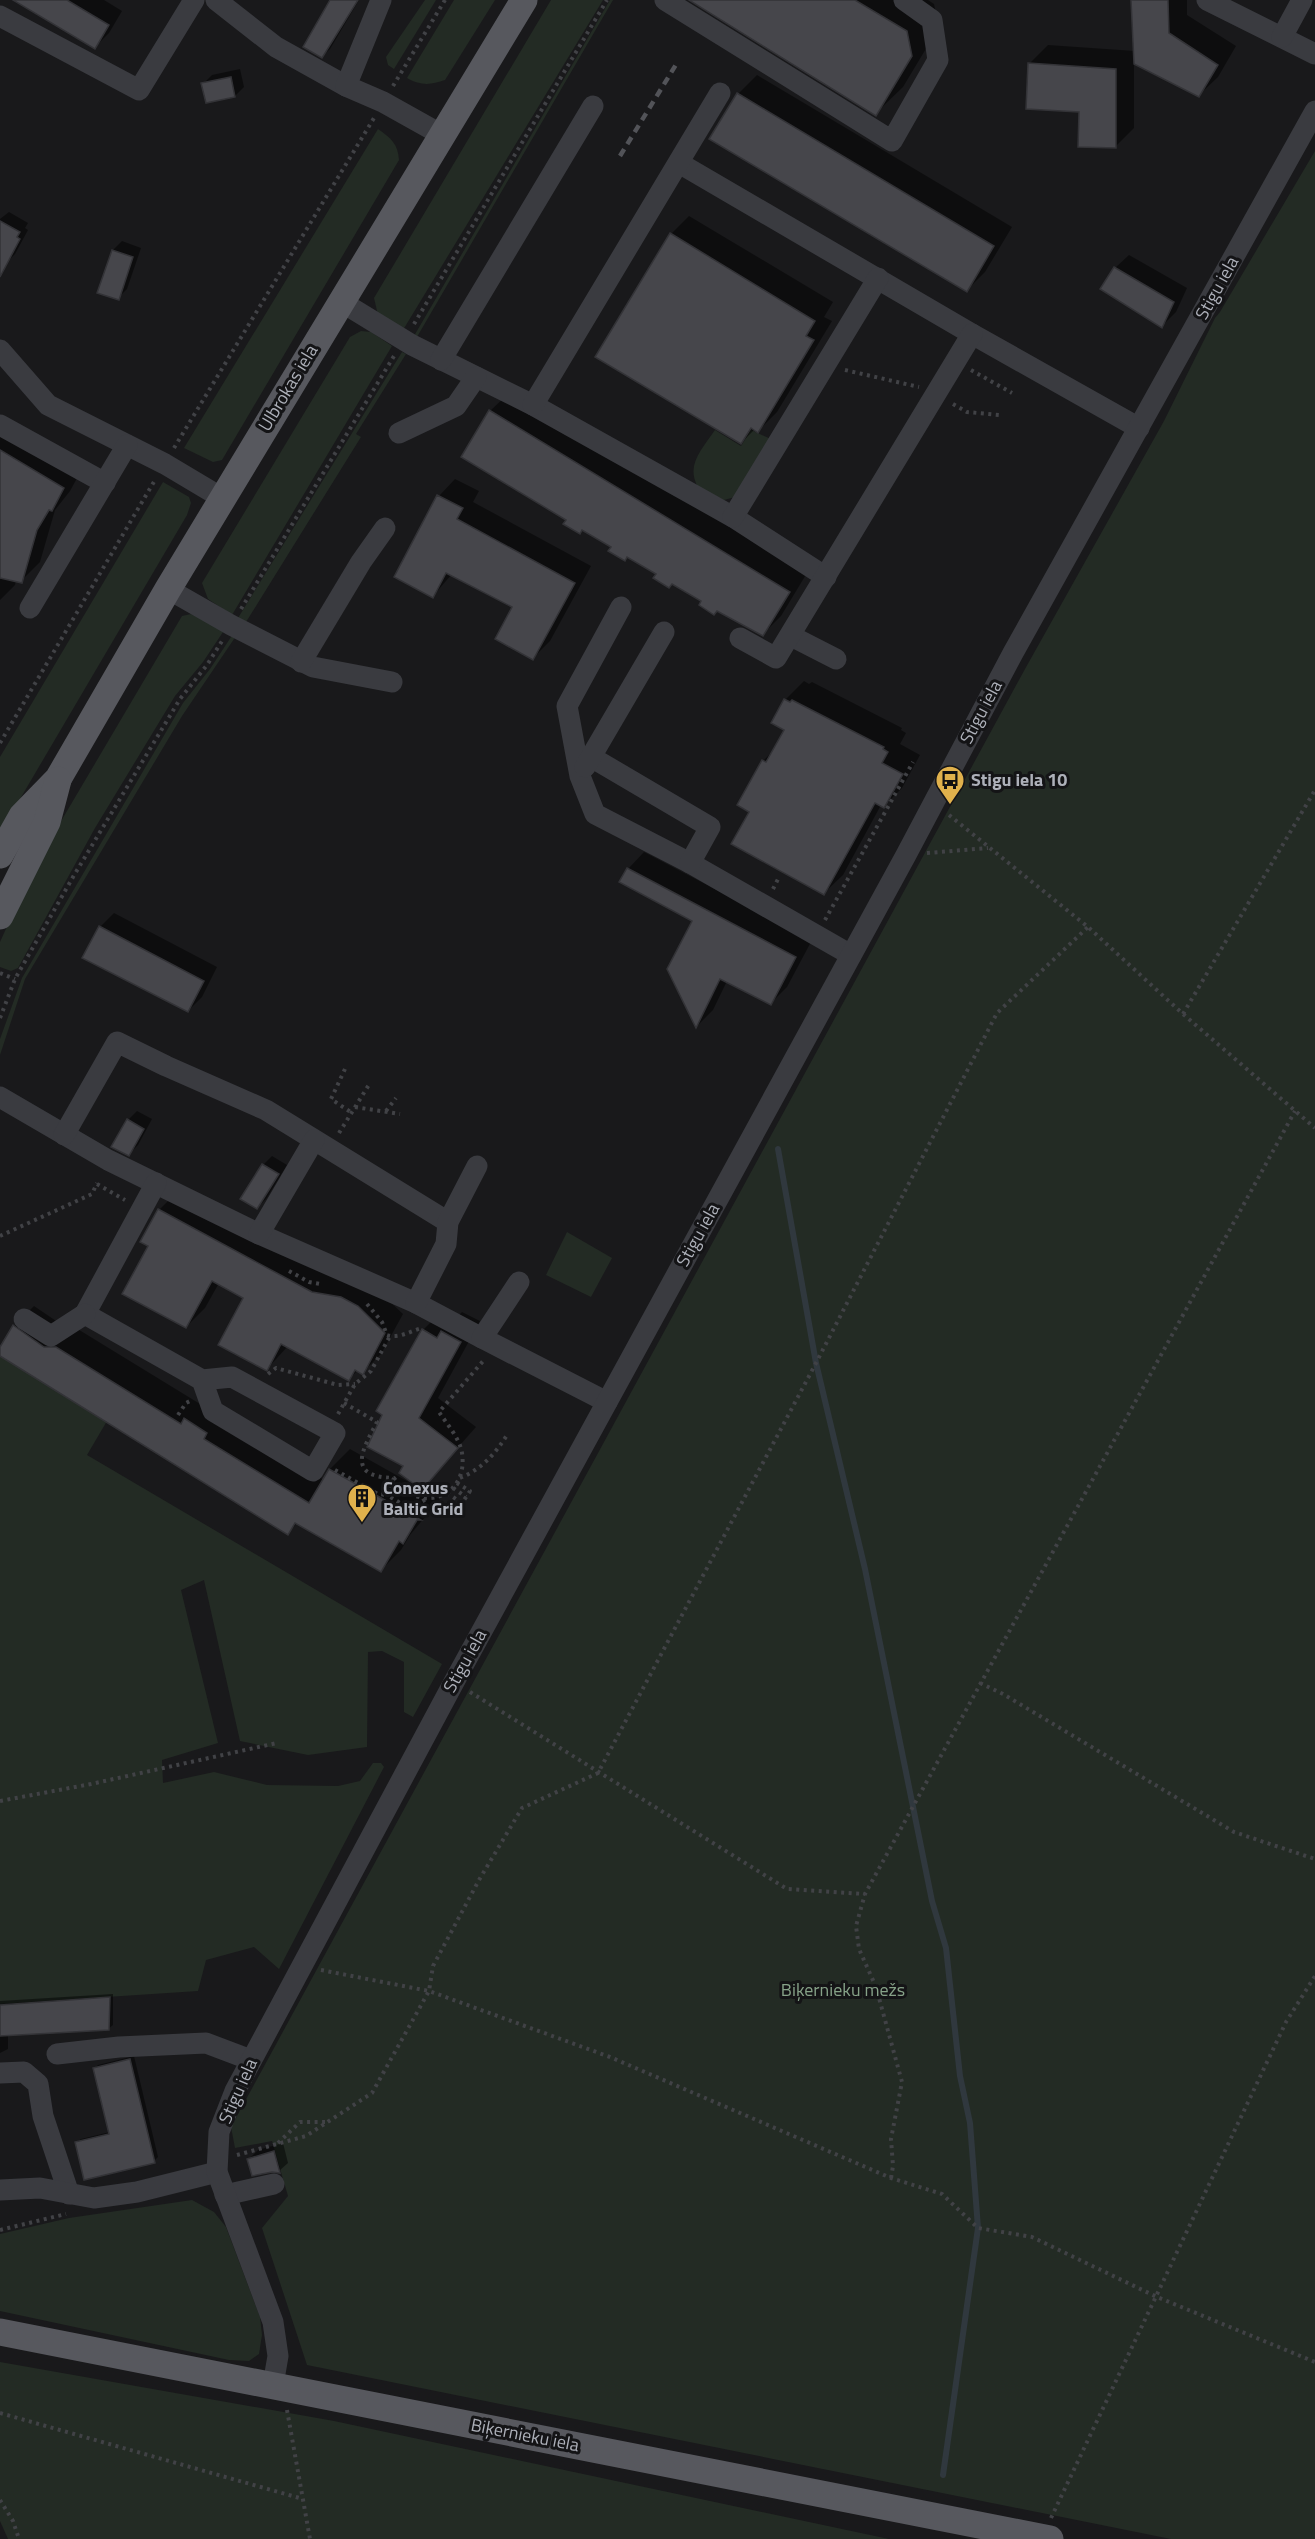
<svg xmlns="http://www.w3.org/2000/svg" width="1315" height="2539" viewBox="0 0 1315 2539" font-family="'Titillium Web',sans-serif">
<rect width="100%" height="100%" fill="#19191b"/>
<g fill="#232b24">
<polygon points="425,0 436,0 394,69 388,65 386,57"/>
<path d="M 454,0 L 495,0 L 445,80 C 431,85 421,86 407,78 Z"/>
<polygon points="551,0 603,0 403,330 378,315 374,298"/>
<polygon points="610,0 613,0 417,337 414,336"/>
<path d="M 378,129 C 391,138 398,144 399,160 L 222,460 L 213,462 L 184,448 Z"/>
<polygon points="1315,151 1315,2539 1171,2539 307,2365 262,2228 288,2196 272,2141 235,2148 231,2127 1025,669 1164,421 1215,318 1220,312"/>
<polygon points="361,331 371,332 392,346 232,615 208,599 202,583 350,337"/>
<polygon points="402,352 406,354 356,434 361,437 246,622 238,618"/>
<path d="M 715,430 L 741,446 L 751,430 L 773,440 L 735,497 L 724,500 L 698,487 C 685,465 703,448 715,430 Z"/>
<polygon points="163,482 189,497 191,503 187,515 0,833 0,757"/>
<polygon points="191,614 225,629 203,662 175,696 95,828 18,968 11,971 0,967 0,942 34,867 182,616"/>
<polygon points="233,634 236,636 182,716 25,979 0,1055 0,1039 22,978 183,703 210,669"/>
<polygon points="567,1232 612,1258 591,1297 546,1275"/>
<polygon points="0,1356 107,1421 87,1455 442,1664 413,1717 404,1712 404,1662 382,1651 368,1652 367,1747 308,1755 240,1741 204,1580 181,1590 218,1743 162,1760 163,1783 214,1772 267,1785 338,1786 360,1781 373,1763 381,1763 384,1767 279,1969 254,1947 206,1960 198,1991 0,2004"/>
<polygon points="192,2200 214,2212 226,2227 260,2317 262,2335 259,2354 249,2361 229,2360 0,2311 0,2234 69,2218"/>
<polygon points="0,2362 334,2421 889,2539 8,2539 0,2521"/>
</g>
<g fill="#0007">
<polygon points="16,0 104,0 122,11 109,33 95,47"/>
<polygon points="332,0 359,0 330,49 322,56"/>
<polygon points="690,0 928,0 934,4 939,27 903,87 875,114"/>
<polygon points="1133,0 1187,0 1187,15 1236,46 1218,77 1199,95 1134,62 1134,128 1115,147 1029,64 1048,45 1135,51"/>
<polygon points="240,69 244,87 235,96 203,84 212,75"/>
<polygon points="757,75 1012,227 985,272 966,291 711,138 738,94"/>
<polygon points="9,212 28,223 25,228 28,230 15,254 6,263 0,259 0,219"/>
<polygon points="689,216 833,302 824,317 832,321 777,412 758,431 755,429 741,443 671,234"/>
<polygon points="122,241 141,248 127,289 118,298 113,250"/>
<polygon points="1129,255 1187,288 1176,312 1162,326 1115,268"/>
<polygon points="509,393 807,573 781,616 763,634 568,519 490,411"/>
<polygon points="0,433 82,469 70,491 55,510 40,562 21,581 16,580 15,585 0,600"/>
<polygon points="455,479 479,491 473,502 591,566 550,641 533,658 514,607 452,574 433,596 396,576 439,496"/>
<polygon points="804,681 809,684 812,682 902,728 901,730 906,733 900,744 920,755 902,788 883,807 881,805 843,875 824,893 751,811 763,761 776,748 786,729 785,700"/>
<polygon points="644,852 812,940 787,987 770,1004 727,981 713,1010 697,1026 694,921 628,869"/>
<polygon points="114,913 217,967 202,997 188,1011 100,927"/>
<polygon points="137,1111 152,1119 138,1145 129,1154 128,1120"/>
<polygon points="272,1156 287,1165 266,1199 257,1208 263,1165"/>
<polygon points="178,1191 370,1283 403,1314 381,1354 362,1373 358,1370 349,1379 288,1346 267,1369 245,1297 219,1283 205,1308 186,1327 150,1246 159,1210"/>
<polygon points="34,1306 65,1327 76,1328 324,1480 330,1469 350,1449 414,1485 406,1466 423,1330 443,1310 456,1318 462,1312 480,1321 438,1398 476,1427 421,1489 440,1499 410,1535 401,1550 381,1570 298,1522 288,1533 0,1354 0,1349 14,1326"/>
<polygon points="113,1994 113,2025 108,2029 8,2034 8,2049 0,2053 0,2001"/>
<polygon points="134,2056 158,2157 154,2161 76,2143 81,2139 110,2132 94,2069 98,2065"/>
<polygon points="283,2143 288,2163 279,2171 249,2159 258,2150"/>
</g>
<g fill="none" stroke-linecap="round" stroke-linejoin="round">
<polyline stroke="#30383e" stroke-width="6" points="778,1149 816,1363 865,1569 932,1901 946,1948 960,2076 970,2123 978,2228 943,2475"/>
</g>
<g fill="#46464b" stroke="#333337" stroke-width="1.5">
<polygon points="13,0 67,0 109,25 95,49"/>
<polygon points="330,0 358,0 322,58 303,47"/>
<polygon points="689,0 855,0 907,31 912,56 876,116"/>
<polygon points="1131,0 1168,0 1169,33 1218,65 1199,97 1134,64"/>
<polygon points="1028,63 1116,69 1116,148 1078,147 1079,112 1026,109"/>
<polygon points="231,77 235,97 206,103 201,83"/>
<polygon points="737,93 994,246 967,292 709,139"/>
<polygon points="0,221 20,232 17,237 20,239 0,277"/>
<polygon points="670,233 815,321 806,336 814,340 758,433 751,428 741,444 595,357"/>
<polygon points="112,250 133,257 119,300 97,293"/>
<polygon points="1114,267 1174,302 1162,328 1100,289"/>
<polygon points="489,410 790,592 763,636 717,611 714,615 699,605 701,601 672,584 669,588 653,578 656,574 627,557 625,561 608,551 611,547 582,530 580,534 563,524 566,520 461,457"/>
<polygon points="0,450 64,488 52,511 49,510 37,530 22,583 0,578"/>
<polygon points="437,495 463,508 457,519 575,583 533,660 495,639 512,607 446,573 433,598 394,577"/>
<polygon points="784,699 790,702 792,700 884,747 883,749 888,752 882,763 903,774 884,808 875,803 824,895 731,844 749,812 737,805 762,760 766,762 784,730 771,723"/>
<polygon points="627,868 796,957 771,1005 720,979 696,1028 667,969 692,921 619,882"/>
<polygon points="99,926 204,981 188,1012 82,958"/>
<polygon points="127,1119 144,1129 129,1156 111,1147"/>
<polygon points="262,1164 279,1174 257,1209 240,1199"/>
<polygon points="158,1209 312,1292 341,1297 358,1306 385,1333 363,1375 355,1370 349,1381 281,1344 267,1371 218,1345 243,1298 212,1281 186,1328 122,1294 148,1246 140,1242"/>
<polygon points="13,1325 44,1347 56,1347 181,1424 184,1418 207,1433 204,1439 309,1503 329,1469 421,1520 417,1520 403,1544 399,1541 381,1572 295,1523 288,1535 0,1356 0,1347"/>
<polygon points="422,1329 437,1338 441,1331 461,1342 419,1418 458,1448 422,1490 399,1473 403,1466 367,1447 382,1415 376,1411"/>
<polygon points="110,1997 109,2030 0,2036 0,2005"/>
<polygon points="130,2059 155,2163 84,2180 75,2142 109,2134 93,2068"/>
<polygon points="274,2151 280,2173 272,2172 252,2176 247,2159"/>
</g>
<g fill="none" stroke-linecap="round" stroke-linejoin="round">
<g stroke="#414246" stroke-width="4" stroke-dasharray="3 4.5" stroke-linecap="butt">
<polyline points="393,86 445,0"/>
<polyline points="414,324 607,0"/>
<polyline points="845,370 919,387"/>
<polyline points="971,370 1012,393"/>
<polyline points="953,404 967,412 999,415"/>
<polyline points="174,448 374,118"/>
<polyline points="241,609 394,356"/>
<polyline points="0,743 155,480"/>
<polyline points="949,815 1088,927 1183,1014 1315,1128"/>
<polyline points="927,853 988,848"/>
<polyline points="773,889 779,877"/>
<polyline points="825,920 913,762"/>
<polyline points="0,973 15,979"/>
<polyline points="1183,1014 1315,790"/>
<polyline points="0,1018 15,979 73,877 180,699 207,665 222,641"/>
<polyline points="345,1069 331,1099 352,1113"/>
<polyline points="355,1107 400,1114"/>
<polyline points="386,1111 396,1098"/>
<polyline points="339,1133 370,1083"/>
<polyline points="97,1184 125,1200"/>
<polyline points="0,1236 92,1194 97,1183"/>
<polyline points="289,1271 309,1282 320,1284"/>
<path d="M 367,1304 L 382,1322 L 387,1335 C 399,1339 410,1331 422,1328"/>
<polyline points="268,1374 276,1368 338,1385 355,1384"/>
<path d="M 344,1403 L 377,1422 C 363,1449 345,1477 394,1478 C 418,1515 469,1498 462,1453 C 460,1439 447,1424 439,1412 L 484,1360"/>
<polyline points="338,1414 355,1384 371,1371 390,1336"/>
<polyline points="178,1415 186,1403 190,1401"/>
<polyline points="335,1470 378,1494 387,1495"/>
<polyline points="394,1478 387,1495 410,1509 426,1499"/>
<path d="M 460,1478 C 482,1469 495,1454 507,1435"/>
<polyline points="453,1488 466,1497"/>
<polyline points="447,1493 462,1503 470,1491 457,1483"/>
<polyline points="980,1683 1003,1694 1234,1832 1315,1859"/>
<polyline points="470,1692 787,1889 865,1894"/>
<polyline points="0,1801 91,1784 277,1743"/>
<polyline points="321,1970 429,1991 610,2057 891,2178 942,2194 978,2228 1032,2237 1157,2297 1315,2362"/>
<polyline points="278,2143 300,2122 325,2122"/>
<polyline points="237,2155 306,2136 372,2093 429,1991 433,1966 479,1880 522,1808 598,1773 816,1363 997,1013 1088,927"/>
<polyline points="891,2178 893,2166 891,2139 902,2082 876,1987 859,1949 856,1926 865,1894 1295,1111"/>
<polyline points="0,2230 66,2214"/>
<polyline points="287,2410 310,2539"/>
<polyline points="0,2413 303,2499"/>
<polyline points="0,2500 13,2521 19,2539"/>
<polyline points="1051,2518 1286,2022 1315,1976"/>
</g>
<g stroke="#3a3b40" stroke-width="21">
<polyline points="216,0 276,47 346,86"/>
<polyline points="381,0 346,86 383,102 442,135"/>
<polyline points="665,0 892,141 938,60 932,20 904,0"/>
<polyline points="1207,0 1315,54"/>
<polyline points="0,16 139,90 194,0"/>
<polyline points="1282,37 1302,0"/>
<polyline points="679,163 972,334 1139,428"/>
<polyline points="340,301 412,345 533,405 733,517 826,577"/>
<polyline points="0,350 48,405 165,464 222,498"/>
<polyline points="441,360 593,106"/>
<polyline points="533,405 720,93"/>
<polyline points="0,425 105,483"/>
<polyline points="399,433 456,406 476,377"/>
<polyline points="733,517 878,278"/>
<polyline points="168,589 231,625 313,667 392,682"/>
<polyline points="621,607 567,706 580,776 595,814 690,863 851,955"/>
<polyline points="30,608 127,445"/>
<polyline points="791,636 836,659"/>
<polyline points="740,638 776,658 972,334"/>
<polyline points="301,662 361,562 385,528"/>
<polyline points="591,757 710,827 690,863"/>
<polyline points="585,767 664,632"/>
<polyline points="0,1097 108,1160 259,1234 416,1303 482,1338"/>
<polyline points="64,1135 117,1042 166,1066 266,1110 448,1222"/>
<polyline points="156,1183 85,1314 202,1380 232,1377 335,1433 313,1471 213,1411 202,1380"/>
<polyline points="259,1234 314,1140"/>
<polyline points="519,1282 482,1338 607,1402"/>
<polyline points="416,1303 446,1244 448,1222 477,1166"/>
<polyline points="24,1319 51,1336 85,1314"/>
<polyline points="57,2054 119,2047 206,2043 251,2060"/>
<polyline points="0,2073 24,2072 38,2084 43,2116 69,2194"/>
<polyline points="0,2190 40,2188 94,2198 137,2192 217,2172"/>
<polyline points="225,2195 274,2184"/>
<polyline points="273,2385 278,2356 273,2322 217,2172 219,2132 235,2091 454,1682 906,855 1013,653 1315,111"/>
</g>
<g stroke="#57585e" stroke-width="27">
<polyline points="0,855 22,816 58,779 168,589 524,0"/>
<polyline points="0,916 47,822 58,780"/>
<polyline points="0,2332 1050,2539"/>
</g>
<polyline stroke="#525358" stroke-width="4.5" stroke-dasharray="8 6" stroke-linecap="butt" points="620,156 677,63"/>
</g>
<defs>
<g id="bus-pin" transform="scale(1.5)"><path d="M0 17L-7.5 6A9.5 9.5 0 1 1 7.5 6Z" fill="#e0b14c" stroke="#141416"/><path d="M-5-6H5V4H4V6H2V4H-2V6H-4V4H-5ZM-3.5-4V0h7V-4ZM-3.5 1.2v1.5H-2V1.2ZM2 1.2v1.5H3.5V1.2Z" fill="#111"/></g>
<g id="building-pin" transform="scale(1.5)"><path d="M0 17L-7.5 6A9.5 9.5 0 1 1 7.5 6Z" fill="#e0b14c" stroke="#141416"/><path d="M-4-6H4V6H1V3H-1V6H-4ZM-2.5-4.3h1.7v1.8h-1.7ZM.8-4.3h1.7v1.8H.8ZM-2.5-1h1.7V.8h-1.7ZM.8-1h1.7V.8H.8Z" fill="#111"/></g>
</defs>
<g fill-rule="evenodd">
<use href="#bus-pin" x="950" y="780"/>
<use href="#building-pin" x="362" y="1498"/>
</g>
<g text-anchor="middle" stroke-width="6" stroke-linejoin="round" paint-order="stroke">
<g font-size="18" fill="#adb0b9" stroke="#141416">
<text transform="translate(1217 288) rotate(-61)" y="6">Stigu iela</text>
<text transform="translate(288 388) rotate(-59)" y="6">Ulbrokas iela</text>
<text transform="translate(981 712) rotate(-62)" y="6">Stigu iela</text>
<text transform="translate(698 1235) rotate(-61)" y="6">Stigu iela</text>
<text transform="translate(465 1661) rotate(-61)" y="6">Stigu iela</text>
<text transform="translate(238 2091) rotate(-66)" y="6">Stigu iela</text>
<text transform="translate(525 2435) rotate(11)" y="6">Biķernieku iela</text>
</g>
<g font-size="18" font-weight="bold" fill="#adb0b9" stroke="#141416" text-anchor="start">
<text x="971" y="786">Stigu iela 10</text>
<text x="383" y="1494">Conexus<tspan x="383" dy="21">Baltic Grid</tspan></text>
</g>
<g font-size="18" fill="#86a288" stroke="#141416">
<text x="843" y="1996">Biķernieku mežs</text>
</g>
</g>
</svg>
